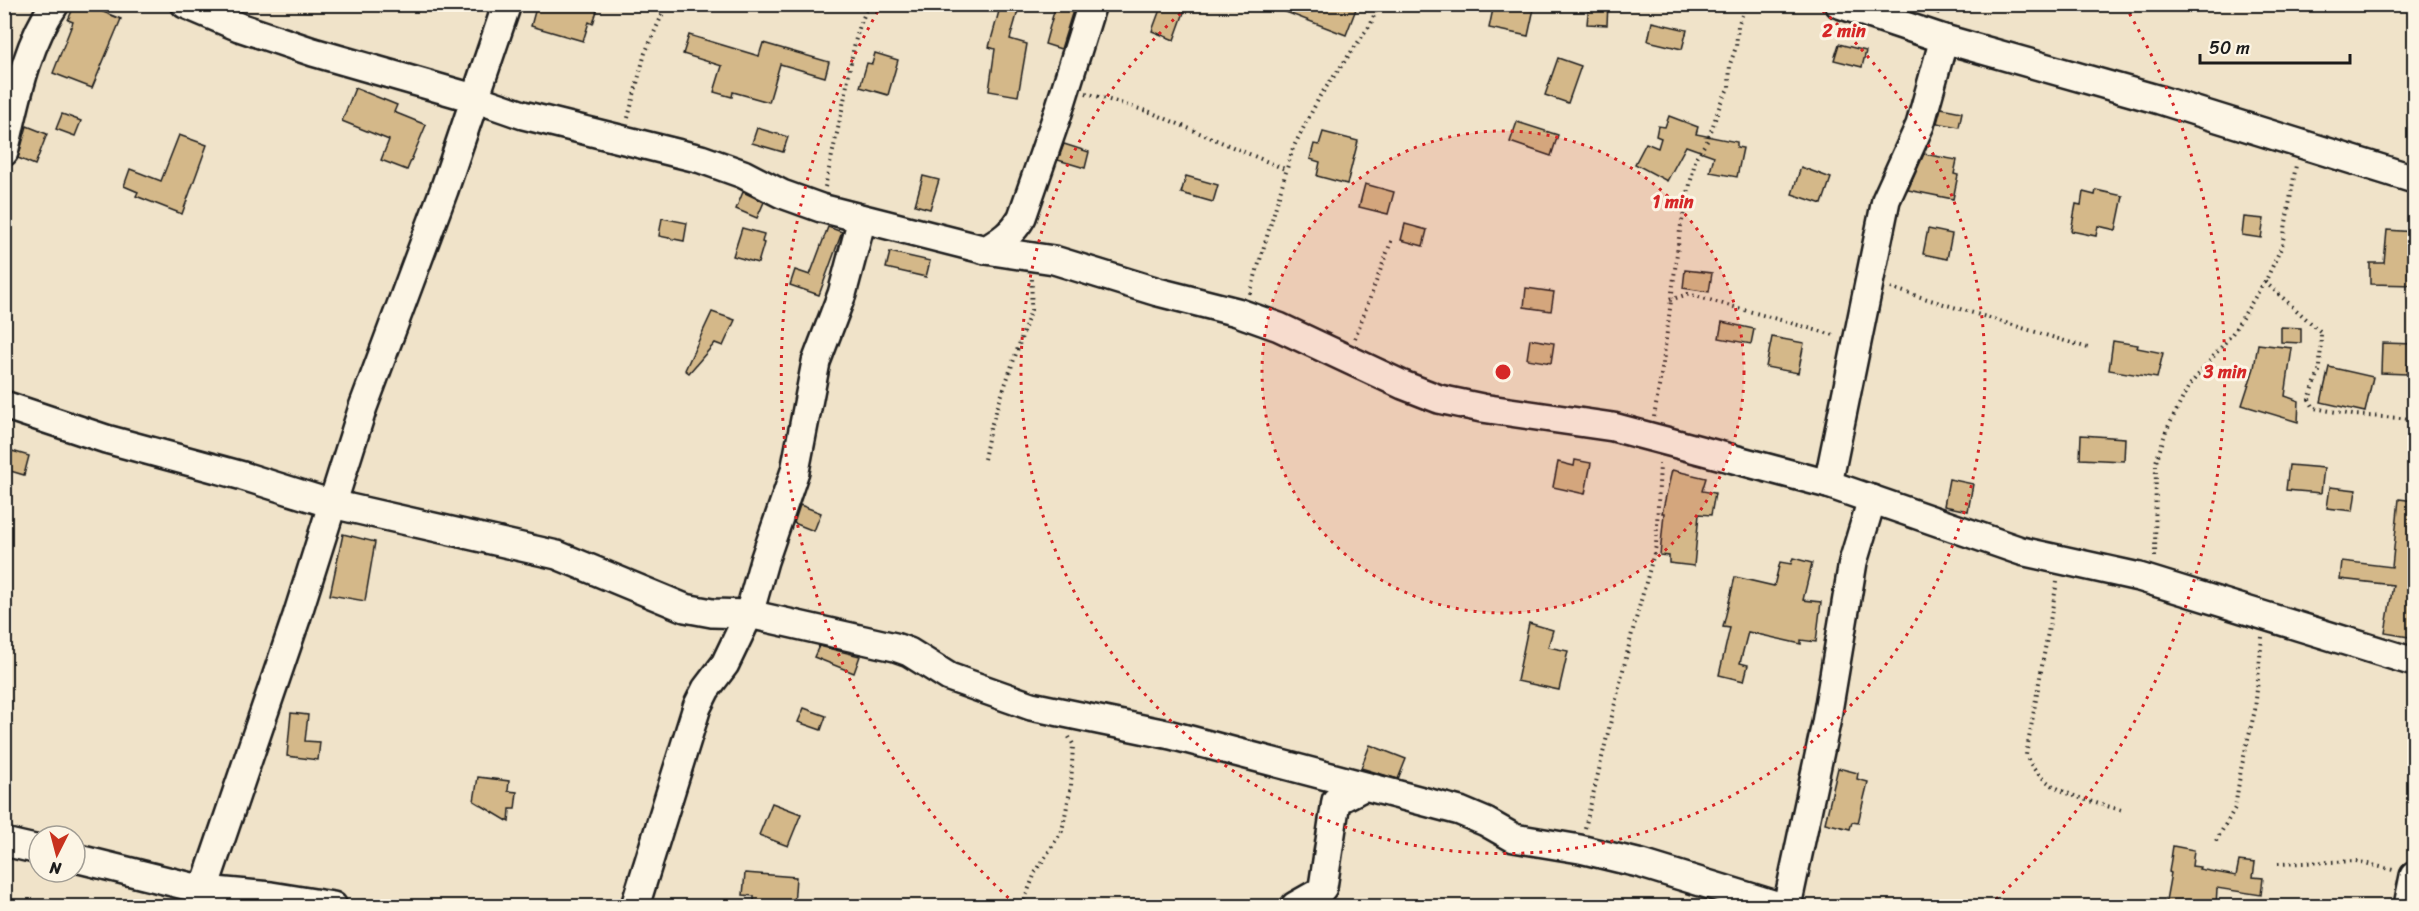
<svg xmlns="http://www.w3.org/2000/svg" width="2419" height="911" viewBox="0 0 2419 911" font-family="Sriracha,sans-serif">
<rect width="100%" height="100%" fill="#f0e3c9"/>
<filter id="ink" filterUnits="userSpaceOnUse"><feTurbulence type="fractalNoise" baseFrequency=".0167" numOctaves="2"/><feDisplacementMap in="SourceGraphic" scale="12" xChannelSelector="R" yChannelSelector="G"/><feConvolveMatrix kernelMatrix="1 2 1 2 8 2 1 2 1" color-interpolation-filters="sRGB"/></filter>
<g filter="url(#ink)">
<g fill="#d4b889" stroke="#1c1c1c" stroke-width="1.5">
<polygon points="75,4 83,4 121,19 92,88 53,73 73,22 68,20"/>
<polygon points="537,4 599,4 593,24 589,22 583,41 531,26"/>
<polygon points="1001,4 1020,4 1010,39 1027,44 1018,96 989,91 995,49 989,47"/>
<polygon points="1056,4 1075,4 1061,49 1045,44"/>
<polygon points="1162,4 1187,4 1174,40 1152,31"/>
<polygon points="1270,4 1345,4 1356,9 1346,35 1270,6"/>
<polygon points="1494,4 1535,4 1528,36 1489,28"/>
<polygon points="1589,4 1608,4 1607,25 1587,24"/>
<polygon points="1652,22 1687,30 1682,49 1648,41"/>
<polygon points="689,35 759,56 763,43 829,62 825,77 780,64 769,102 733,92 732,97 714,92 722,66 683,54"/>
<polygon points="1839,44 1866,51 1862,67 1834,60"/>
<polygon points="875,53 898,60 888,95 860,87 867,63 872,64"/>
<polygon points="1558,58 1581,66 1568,103 1545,95"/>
<polygon points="355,88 397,105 394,112 426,125 407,170 381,160 389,140 342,121"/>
<polygon points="1941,108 1962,112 1959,127 1937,123"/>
<polygon points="62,114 81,121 75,136 56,129"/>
<polygon points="1669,116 1698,127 1696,134 1737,142 1737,147 1743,148 1737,177 1710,172 1714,156 1686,146 1667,181 1635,164 1646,143 1658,148 1661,138 1656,136 1658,126 1665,127"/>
<polygon points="1517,122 1558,135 1551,156 1510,142"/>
<polygon points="27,126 47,134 35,165 18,158"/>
<polygon points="757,128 788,137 783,152 752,143"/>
<polygon points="1323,132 1358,141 1347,184 1317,176 1320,162 1310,159 1314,144 1319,145"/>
<polygon points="179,135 207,145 182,214 136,196 138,192 124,186 130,169 161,181"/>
<polygon points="1064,144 1089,152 1085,168 1058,160"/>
<polygon points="1924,154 1957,160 1954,174 1958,175 1953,199 1908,190"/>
<polygon points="1801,167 1831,178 1822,204 1792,194"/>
<polygon points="923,176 939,180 930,209 915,205"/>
<polygon points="1186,176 1218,185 1213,202 1181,193"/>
<polygon points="1365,184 1394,192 1388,214 1359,207"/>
<polygon points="2096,190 2123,196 2116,230 2098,226 2096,236 2071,231 2076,204 2081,205 2083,192 2095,195"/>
<polygon points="743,192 764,202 757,218 736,209"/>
<polygon points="2244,217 2264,219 2261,238 2242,235"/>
<polygon points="662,218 687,223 684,241 659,236"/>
<polygon points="1405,224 1427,230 1423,246 1401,240"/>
<polygon points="828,227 842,232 819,295 790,285 795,270 810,275"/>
<polygon points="742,228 764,234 762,242 764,243 758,263 733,256"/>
<polygon points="1928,229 1952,234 1947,259 1923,254"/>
<polygon points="2387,230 2415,232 2415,285 2370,284 2370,263 2384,263"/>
<polygon points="890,252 930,261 926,277 886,268"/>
<polygon points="1685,270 1712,273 1709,292 1683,288"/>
<polygon points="1526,288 1554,292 1551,311 1524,307"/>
<polygon points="712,312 735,320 723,346 715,343 689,373 685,370"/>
<polygon points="1722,322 1754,329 1751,344 1719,338"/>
<polygon points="2281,327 2301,328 2301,343 2281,342"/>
<polygon points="1772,337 1804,343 1798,373 1766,367"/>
<polygon points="1530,339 1554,343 1551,363 1527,359"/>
<polygon points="2113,341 2138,345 2137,348 2163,353 2157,378 2109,370"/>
<polygon points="2382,343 2415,344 2415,365 2407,365 2407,374 2381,373"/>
<polygon points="2258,344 2292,348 2285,396 2299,401 2298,422 2242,405 2254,368"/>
<polygon points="2329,367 2373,377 2365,412 2321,402"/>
<polygon points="2081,435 2125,438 2124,461 2080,459"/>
<polygon points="12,451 29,456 24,475 7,470"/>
<polygon points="1575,460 1591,463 1585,494 1553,487 1558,462 1574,466"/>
<polygon points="2289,465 2324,468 2321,493 2286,490"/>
<polygon points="1672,470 1706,478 1702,491 1715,493 1711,515 1699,514 1694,566 1669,563 1669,556 1660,555 1664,513 1662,513"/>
<polygon points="1949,479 1973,484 1968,511 1944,506"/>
<polygon points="2330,487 2356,490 2353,511 2327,508"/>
<polygon points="2399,499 2415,501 2415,638 2385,633 2393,585 2340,579 2342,561 2392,567"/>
<polygon points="800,505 821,513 814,531 794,523"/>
<polygon points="343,534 375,542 365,601 330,595"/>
<polygon points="1793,558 1812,563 1803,600 1821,602 1816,642 1801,640 1801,644 1748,632 1740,663 1748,665 1744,681 1719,675 1730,628 1723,627 1735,577 1774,586 1780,562 1791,564"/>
<polygon points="1529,623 1553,630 1548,647 1568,651 1559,690 1517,681"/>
<polygon points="819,646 860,656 854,673 814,657"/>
<polygon points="804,708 826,716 821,730 798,722"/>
<polygon points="291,713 308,715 305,741 320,742 318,760 287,756"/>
<polygon points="1370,745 1406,759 1398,779 1361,768"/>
<polygon points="1838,768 1858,773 1857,779 1868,782 1858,823 1852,822 1850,829 1825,823"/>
<polygon points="478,777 509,781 508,791 517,792 515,809 510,809 509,822 474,801"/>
<polygon points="772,803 801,814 788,846 759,835"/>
<polygon points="2173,846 2194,850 2192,866 2200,867 2199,869 2236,876 2239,861 2255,863 2253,877 2263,878 2261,895 2217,888 2216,906 2165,906 2171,873 2169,872"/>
<polygon points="745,873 796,877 794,906 754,905 754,896 743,895"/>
</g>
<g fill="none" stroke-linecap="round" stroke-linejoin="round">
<g stroke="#1c1c1c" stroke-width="32">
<g id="minor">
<polyline points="185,4 239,27 313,52 477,99 523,115 701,159 743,174 782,194 821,208 986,250 1054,260 1158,292 1237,312 1279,327 1403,385 1439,399 1482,408 1613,427 1828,484 2021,551 2139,577 2414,662"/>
<polyline points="1839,4 1944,39 2160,100 2414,179"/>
<path d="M 4,152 C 16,102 25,47 55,4"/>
<path d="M 986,250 C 1001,241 1013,233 1022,217 L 1058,113 L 1092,4"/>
<polyline points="4,405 106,439 243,476 332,504 557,555 685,608 712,613 749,614 895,647 909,652 949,677 1031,706 1171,735 1460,811 1486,822 1514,838 1580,849 1642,864 1779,906"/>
<polyline points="1828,484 1886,200 1920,125 1944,39"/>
<polyline points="4,842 39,850"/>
<polyline points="75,858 204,890 271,896 333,906"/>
<polyline points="198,906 297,616 363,407 444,190 507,4"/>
<polyline points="635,906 697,707 706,689 725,664 749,614 764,561 795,471 816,362 842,294 862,219"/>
<polyline points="1295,906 1318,893 1323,887 1336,801 1363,787"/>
<polyline points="1787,906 1826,723 1853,562 1872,499"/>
<polyline points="2408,906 2414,876"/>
</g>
</g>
<g stroke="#1c1c1c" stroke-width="4" stroke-dasharray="1.5 4.5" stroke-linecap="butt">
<polyline points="1937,14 1941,4"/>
<polyline points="1086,93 1150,112 1287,170"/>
<polyline points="628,118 645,53 667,4"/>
<path d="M 825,187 C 832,154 840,122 846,90 C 852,59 854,31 870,4"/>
<polyline points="2265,282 2321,332 2320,369 2309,399 2314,408 2353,415 2414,419"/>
<polyline points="1891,288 2088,348"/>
<polyline points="1250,294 1293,148 1320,96 1371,24 1378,4"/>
<polyline points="1670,300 1688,294 1837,336"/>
<polyline points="1355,338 1392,239"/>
<polyline points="1654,417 1663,363 1680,230 1696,157 1708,140 1721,102 1729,87 1730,64 1736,47 1738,26 1746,4"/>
<polyline points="984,459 990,429 1031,310 1032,278"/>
<polyline points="2155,557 2156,462 2166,431 2189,386 2232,334 2267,278 2282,246 2296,165"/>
<path d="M 2057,582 L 2026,755 C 2041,792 2087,800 2121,810"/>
<polyline points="1585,828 1631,637 1656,546 1660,464"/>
<polyline points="2216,841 2235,808 2241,769 2255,710 2262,637"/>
<polyline points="2278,864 2356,861 2393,870"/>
<polyline points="1022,906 1035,873 1062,831 1071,786 1073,744 1069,737"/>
</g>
<use href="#minor" stroke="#fcf5e5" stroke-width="27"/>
</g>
</g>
<circle cx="1503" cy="372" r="241" fill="#d62828" fill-opacity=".12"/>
<g fill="none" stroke="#d62828" stroke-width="3" stroke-dasharray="3 6">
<circle cx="1503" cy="372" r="241"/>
<path d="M1816 5A482 482 0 1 1 1190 5"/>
<path d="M1015 904A722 722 0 0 1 881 6M2125 6A722 722 0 0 1 1991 904"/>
</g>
<circle cx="1503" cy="372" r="9" fill="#d62828" stroke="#fcf5e5" stroke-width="3"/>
<g font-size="18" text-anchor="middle" font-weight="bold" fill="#d62828" stroke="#fcf5e5" stroke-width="6" stroke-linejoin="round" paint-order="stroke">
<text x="1844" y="37">2 min</text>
<text x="1673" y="208">1 min</text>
<text x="2225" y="378">3 min</text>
</g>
<rect width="2419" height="911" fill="none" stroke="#fcf5e5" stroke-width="24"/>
<rect x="12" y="12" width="2395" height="887" fill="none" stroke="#1c1c1c" stroke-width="2" filter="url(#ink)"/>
<g transform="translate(57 854) rotate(186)"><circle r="28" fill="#fcf5e5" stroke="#a29e95" stroke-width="1.5"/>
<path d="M0-4.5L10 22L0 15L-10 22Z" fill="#c8321e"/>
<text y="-9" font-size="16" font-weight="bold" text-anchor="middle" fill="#1c1c1c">N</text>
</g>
<path d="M2200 54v9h150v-9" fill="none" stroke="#1c1c1c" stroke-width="3"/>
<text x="2209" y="54" font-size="18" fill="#1c1c1c" stroke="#fcf5e5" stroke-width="4.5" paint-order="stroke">50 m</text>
</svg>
